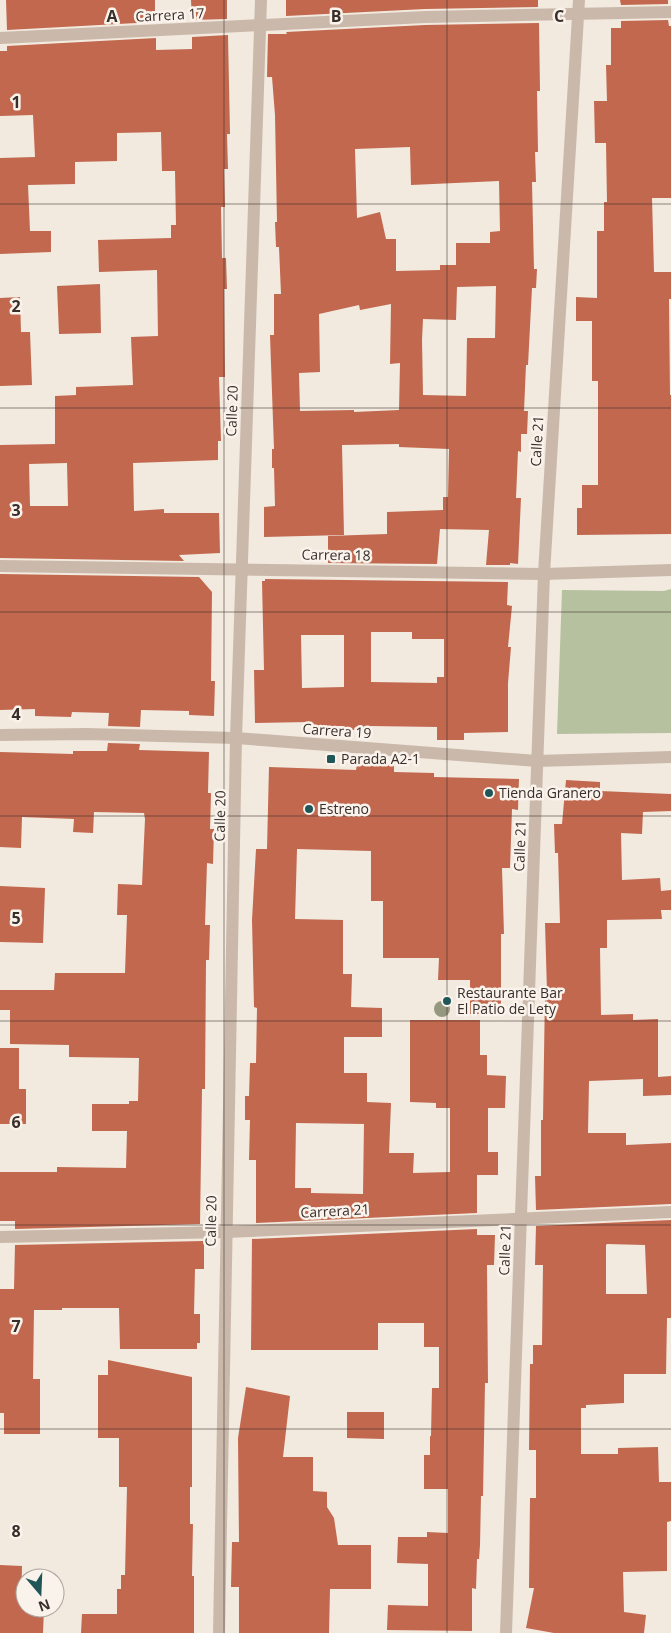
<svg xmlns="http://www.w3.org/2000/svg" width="671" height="1633" viewBox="0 0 671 1633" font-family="'Open Sans',sans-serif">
<rect width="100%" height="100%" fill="#f2e9df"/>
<polygon fill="#b6c19f" points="671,589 671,733 557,734 562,590 664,591"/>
<g fill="#c2684e" fill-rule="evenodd">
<polygon points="6,0 155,0 155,22 7,30"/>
<polygon points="191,0 227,0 227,19 192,20"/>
<polygon points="286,0 538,0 538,7 425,9 286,16"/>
<polygon points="620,0 668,0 668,4 621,5"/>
<polygon points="668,20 669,26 671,26 671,198 652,198 654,272 671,272 671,299 669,299 670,395 671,395 671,534 577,535 577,508 582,508 582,485 598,485 598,381 592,381 592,321 576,321 576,297 597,298 597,231 604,231 604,202 607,202 606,143 595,143 594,101 607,101 606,65 611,65 611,28 621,28 621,21"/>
<path d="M 539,23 L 540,91 L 537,91 L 538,152 L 535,152 L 536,182 L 532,182 L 534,269 L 537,269 L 536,288 L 532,288 L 528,365 L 526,365 L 524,411 L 528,411 L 527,434 L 521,434 L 521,452 L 518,451 L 516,498 L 521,498 L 518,564 L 510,563 L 510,565 L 486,565 L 489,530 L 440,529 L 437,564 L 328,563 L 328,536 L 387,534 L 387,512 L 443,510 L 443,497 L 448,497 L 449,449 L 399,447 L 399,444 L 342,445 L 344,535 L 264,537 L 264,507 L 275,506 L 274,468 L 272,468 L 272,449 L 274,449 L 270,335 L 274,335 L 274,294 L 281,294 L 279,247 L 276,247 L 275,222 L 277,222 L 275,115 L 272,77 L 267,77 L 268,34 L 287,34 L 286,32 L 425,25 ZM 410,147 L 411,185 L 499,181 L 500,231 L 490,232 L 490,243 L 456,243 L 456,265 L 440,265 L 440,270 L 396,271 L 396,239 L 386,239 L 380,212 L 357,218 L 355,149 ZM 496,286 L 495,338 L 467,338 L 466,396 L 423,395 L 422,340 L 423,319 L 456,320 L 457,287 ZM 391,304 L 390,364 L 400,363 L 399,410 L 354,412 L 354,410 L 300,411 L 299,373 L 320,372 L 319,314 L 359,305 L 360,310 Z"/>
<path d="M 228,35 L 230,134 L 227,134 L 228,169 L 224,169 L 225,207 L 221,207 L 222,258 L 226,258 L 227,289 L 224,289 L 225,377 L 219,377 L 221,441 L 218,441 L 218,460 L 133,463 L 134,511 L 164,509 L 164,513 L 219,513 L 220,553 L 179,555 L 184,561 L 0,558 L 0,445 L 55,444 L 55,396 L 76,395 L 76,387 L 133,385 L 131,337 L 158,336 L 157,270 L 99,272 L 98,240 L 171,238 L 171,225 L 176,225 L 175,171 L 162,171 L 161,132 L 117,133 L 117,161 L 75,162 L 75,184 L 28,185 L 30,231 L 51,231 L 51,252 L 0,254 L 0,158 L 35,157 L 33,115 L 0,116 L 0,51 L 7,51 L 7,46 L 156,38 L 156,50 L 192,49 L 192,37 ZM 67,463 L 68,506 L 30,506 L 29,464 Z"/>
<polygon points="100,284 101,333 59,334 57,286"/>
<polygon points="20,297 21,332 30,332 32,385 0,386 0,298"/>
<polygon points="0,574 199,577 212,592 211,681 215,681 214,716 189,715 189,711 141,710 140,727 108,726 109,713 72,712 71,717 35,716 35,709 0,710"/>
<path d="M 265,579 L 508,582 L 507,605 L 512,606 L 508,647 L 511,647 L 508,683 L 508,732 L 464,733 L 464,740 L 437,740 L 437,727 L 371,726 L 371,730 L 343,730 L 343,726 L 308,727 L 308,722 L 255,723 L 254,670 L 264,670 L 262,581 L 265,581 ZM 371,632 L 412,632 L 412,639 L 444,639 L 444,677 L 437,677 L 437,683 L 371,682 ZM 301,635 L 344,635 L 344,687 L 302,688 Z"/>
<polygon points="108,743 140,744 139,750 209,752 208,793 211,793 210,829 214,829 213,864 207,863 205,925 210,925 209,960 206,960 205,1089 202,1089 200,1224 15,1229 15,1221 0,1221 0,1172 57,1172 57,1167 126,1168 127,1131 92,1131 92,1104 129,1104 129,1101 138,1101 139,1058 69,1057 69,1045 10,1044 10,1010 0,1010 0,990 54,990 55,973 125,973 127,915 117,915 118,884 142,885 145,819 144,813 94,812 93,833 73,832 74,819 22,817 21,848 0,847 0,752 73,754 73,751 107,751"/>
<path d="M 357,764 L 394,765 L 394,772 L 434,773 L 434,777 L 519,779 L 518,810 L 512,809 L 510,868 L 502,868 L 504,934 L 501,934 L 501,1014 L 470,1014 L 470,980 L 438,980 L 439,958 L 383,958 L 383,901 L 371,901 L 371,851 L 297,849 L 295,919 L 343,920 L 343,974 L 352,974 L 351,1007 L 382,1008 L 382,1037 L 344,1037 L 344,1073 L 367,1073 L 367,1102 L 391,1103 L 389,1153 L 414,1153 L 413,1173 L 450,1172 L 450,1108 L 436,1108 L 436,1103 L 410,1102 L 410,1020 L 480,1020 L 480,1055 L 487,1055 L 487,1075 L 506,1076 L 505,1108 L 488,1108 L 488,1152 L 498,1152 L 498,1175 L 477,1175 L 477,1213 L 256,1223 L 256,1160 L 249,1160 L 250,1120 L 245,1120 L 245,1096 L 249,1096 L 250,1063 L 256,1063 L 257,1008 L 254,1007 L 252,920 L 256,849 L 267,849 L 269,767 L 356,770 ZM 296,1123 L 364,1124 L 363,1194 L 311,1193 L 311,1188 L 295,1188 Z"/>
<polygon points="566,780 600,782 600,791 671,794 671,811 643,812 642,834 621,833 622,880 660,878 661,891 671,890 671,910 661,910 662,919 607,920 607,948 600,948 601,1015 633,1014 633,1020 658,1019 658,1077 671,1076 671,1095 643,1096 643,1079 589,1081 588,1133 626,1133 626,1145 671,1143 671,1204 536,1210 535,1176 541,1176 541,1120 543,1120 545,992 547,992 545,923 560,923 558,853 555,853 554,824 562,824"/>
<polygon points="0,886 45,888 43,943 0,942"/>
<polygon points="0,1048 19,1048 19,1089 26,1089 26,1124 0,1124"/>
<path d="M 671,1220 L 671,1318 L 667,1318 L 666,1374 L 624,1374 L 624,1403 L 586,1405 L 586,1408 L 581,1408 L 581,1454 L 618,1454 L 618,1448 L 658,1447 L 659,1482 L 671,1482 L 671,1521 L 667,1522 L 667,1571 L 623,1572 L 624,1612 L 646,1615 L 644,1633 L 554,1633 L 526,1628 L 534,1588 L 529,1588 L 530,1498 L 536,1498 L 536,1450 L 529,1450 L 530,1364 L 533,1364 L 533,1345 L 542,1345 L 543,1265 L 535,1265 L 536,1226 ZM 607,1244 L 645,1245 L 647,1294 L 606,1294 L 606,1245 Z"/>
<polygon points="477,1229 477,1235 495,1235 494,1265 487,1265 488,1383 485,1383 483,1496 481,1496 480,1545 479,1559 477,1559 476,1589 472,1588 472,1631 387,1630 388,1605 428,1606 428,1564 397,1563 398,1537 427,1537 427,1532 448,1533 448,1489 424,1489 424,1455 430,1455 430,1436 431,1436 432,1388 439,1388 439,1347 424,1347 424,1323 378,1323 378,1350 251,1350 252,1239"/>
<polygon points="204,1241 204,1269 195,1269 194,1314 200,1314 200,1343 197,1343 197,1349 120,1349 119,1308 62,1308 62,1310 34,1310 33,1379 40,1379 40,1434 4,1434 4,1413 0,1413 0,1289 14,1289 15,1245"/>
<polygon points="108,1360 192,1377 192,1487 190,1487 190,1524 193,1524 192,1576 194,1576 194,1633 81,1633 82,1614 117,1614 117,1589 121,1589 121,1575 125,1575 127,1487 119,1487 119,1438 98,1438 98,1375 108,1375"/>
<polygon points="246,1387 290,1396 283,1457 313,1457 313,1491 327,1492 327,1507 334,1518 338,1545 371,1545 371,1589 330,1589 329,1633 239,1633 239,1587 231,1587 232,1542 239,1542 238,1438"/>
<polygon points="347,1412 384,1412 384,1439 347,1438"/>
<polygon points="0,1565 22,1566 21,1605 25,1606 25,1608 44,1608 43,1633 0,1633"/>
</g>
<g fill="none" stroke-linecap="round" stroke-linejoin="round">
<g stroke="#cab9ab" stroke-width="12">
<polyline points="0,38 425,17 671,12"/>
<polyline points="0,566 544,574 671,570"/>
<polyline points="0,735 87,734 236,738 537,761 671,757"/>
<polyline points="0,1237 226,1232 671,1212"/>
<polyline points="219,1633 236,738 261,0"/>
<polyline points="506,1633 544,574 579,0"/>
</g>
</g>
<circle fill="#94987e" cx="442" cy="1009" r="8"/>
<path fill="none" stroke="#382e2a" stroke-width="1" stroke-opacity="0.55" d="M 224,0 L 224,1633M 447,0 L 447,1633M 0,204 L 671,204M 0,408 L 671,408M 0,612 L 671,612M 0,816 L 671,816M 0,1021 L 671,1021M 0,1225 L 671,1225M 0,1429 L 671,1429"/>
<g fill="#215659" stroke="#faf3ec" stroke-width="2">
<rect x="326" y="754" width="10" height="10" rx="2.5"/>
<circle cx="489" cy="793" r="5"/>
<circle cx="309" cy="809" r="5"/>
<circle cx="447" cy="1001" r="5"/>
</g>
<g text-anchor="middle" stroke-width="5" stroke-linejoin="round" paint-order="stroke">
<g font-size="14" fill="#382e2a" stroke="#faf3ec">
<text transform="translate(170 15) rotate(-3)" y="5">Carrera 17</text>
<text transform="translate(232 411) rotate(-88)" y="5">Calle 20</text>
<text transform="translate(537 441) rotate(-87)" y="5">Calle 21</text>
<text transform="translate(336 555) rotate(1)" y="5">Carrera 18</text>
<text transform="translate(337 731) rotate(4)" y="5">Carrera 19</text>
<text transform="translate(220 816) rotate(-89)" y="5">Calle 20</text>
<text transform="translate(520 846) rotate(-88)" y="5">Calle 21</text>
<text transform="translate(335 1211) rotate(-3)" y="5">Carrera 21</text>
<text transform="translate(211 1221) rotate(-89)" y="5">Calle 20</text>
<text transform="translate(505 1250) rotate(-88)" y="5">Calle 21</text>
</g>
<g font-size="14" fill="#382e2a" stroke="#faf3ec" text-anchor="start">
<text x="341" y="764">Parada A2-1</text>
<text x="499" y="798">Tienda Granero</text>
<text x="319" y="814">Estreno</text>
<text x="457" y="998">Restaurante Bar<tspan x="457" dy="16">El Patio de Lety</tspan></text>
</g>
</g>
<g font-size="16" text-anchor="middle" font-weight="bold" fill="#382e2a" stroke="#faf3ec" stroke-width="5" stroke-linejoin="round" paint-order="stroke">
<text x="112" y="22">A</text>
<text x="336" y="22">B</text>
<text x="559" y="22">C</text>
<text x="16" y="108">1</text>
<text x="16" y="312">2</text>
<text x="16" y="516">3</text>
<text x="16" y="720">4</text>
<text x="16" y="924">5</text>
<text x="16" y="1128">6</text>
<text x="16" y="1332">7</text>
<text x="16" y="1537">8</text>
</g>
<g transform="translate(40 1593) rotate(161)"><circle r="24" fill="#faf3ec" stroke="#aca49e"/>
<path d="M0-4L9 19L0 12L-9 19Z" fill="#215659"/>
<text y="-8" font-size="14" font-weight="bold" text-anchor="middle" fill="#382e2a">N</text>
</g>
</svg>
